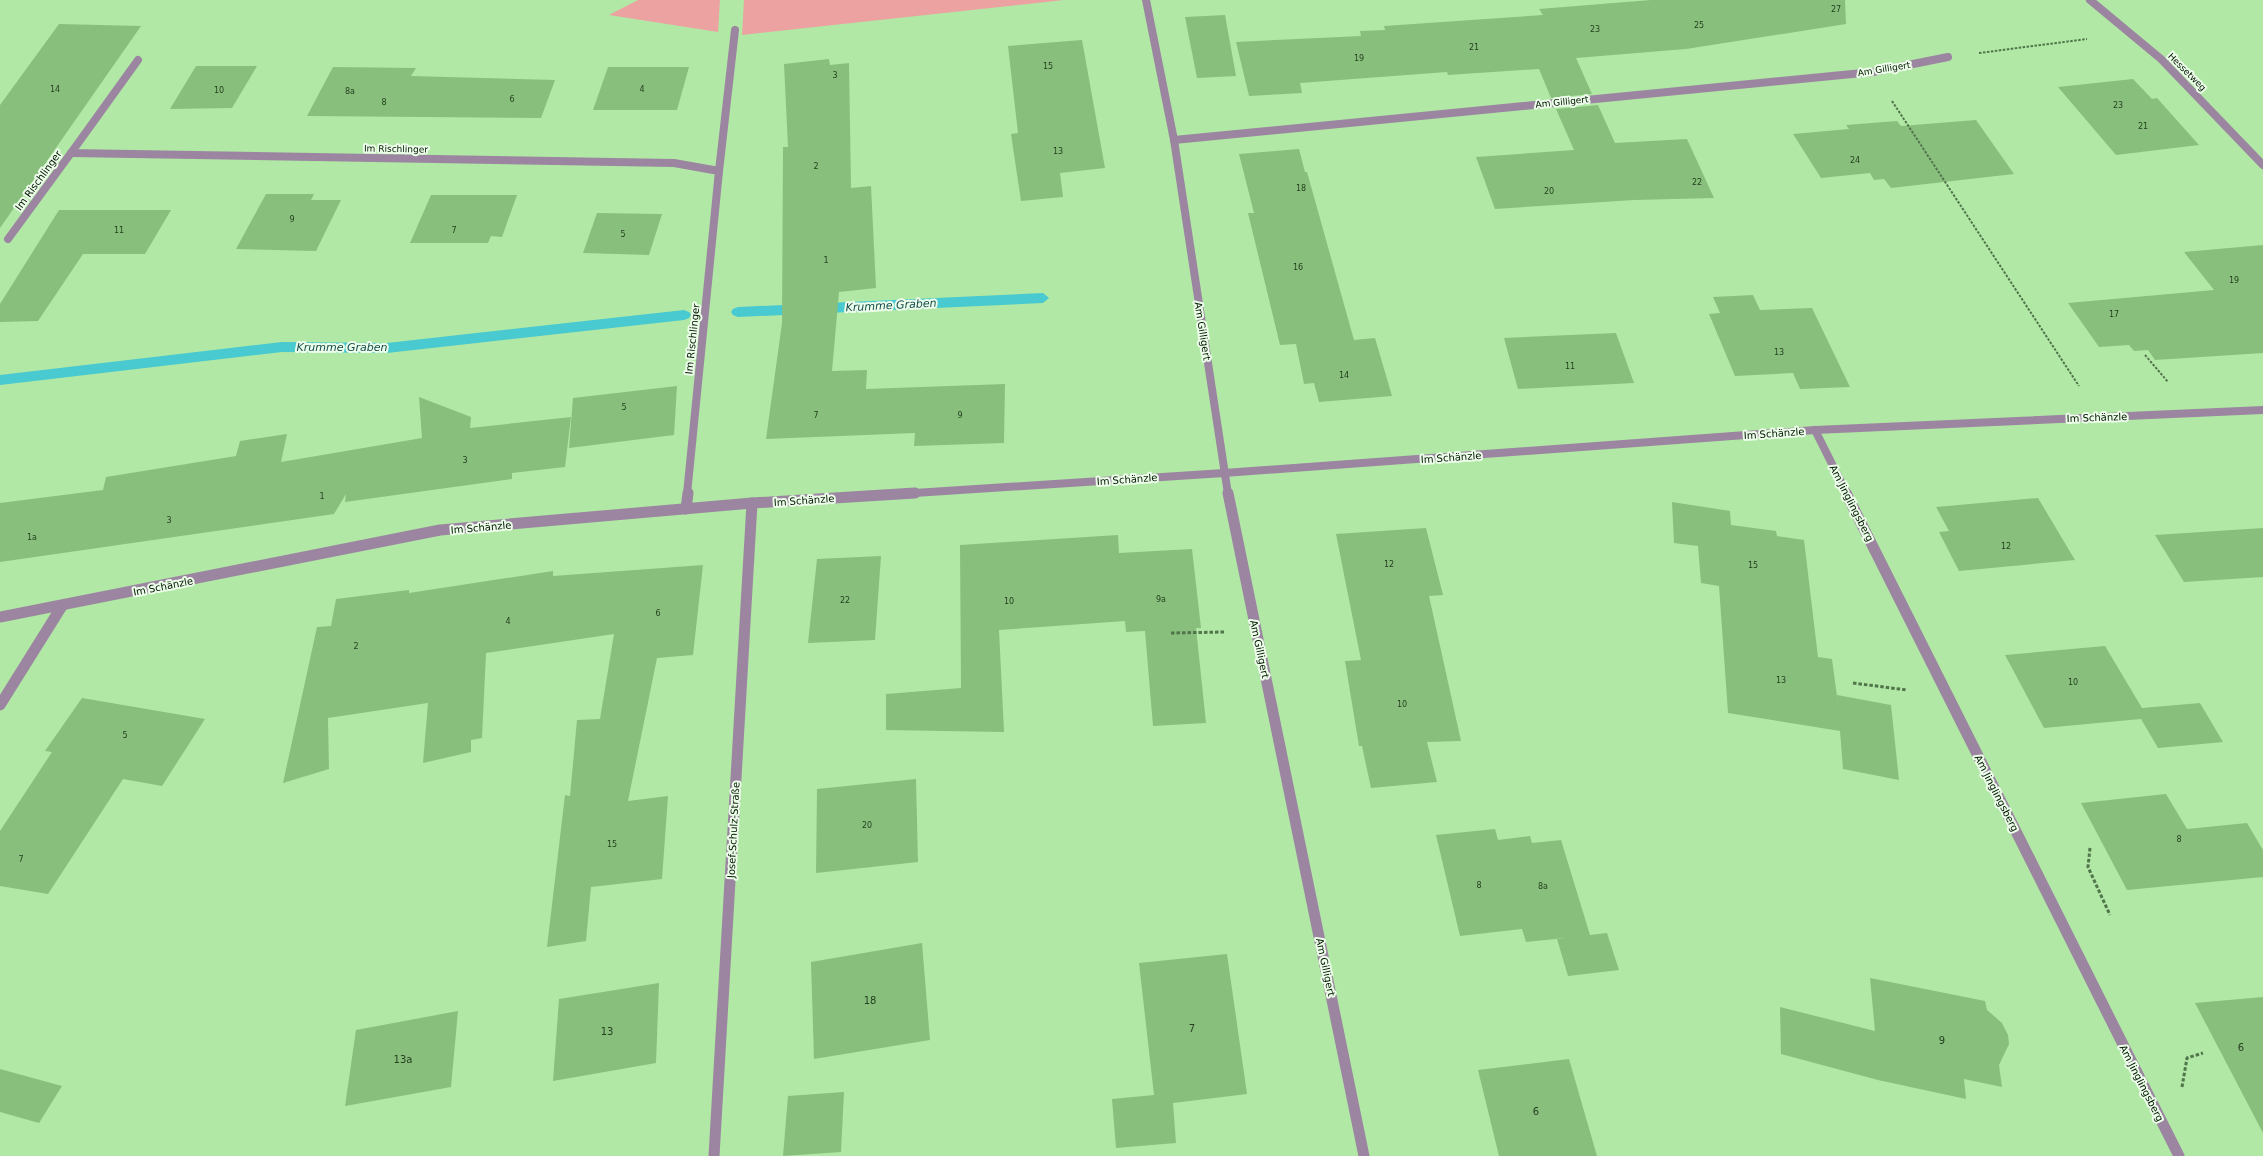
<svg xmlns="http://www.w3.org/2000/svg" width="2263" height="1156" viewBox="0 0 2263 1156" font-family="'DejaVu Sans',sans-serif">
<rect width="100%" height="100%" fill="#b1e8a5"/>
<g fill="#eca2a1">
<polygon points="638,0 720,0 718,32 609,15"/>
<polygon points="744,0 1064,0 742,35"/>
</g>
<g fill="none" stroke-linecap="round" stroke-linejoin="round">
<g fill="#49c9d0" fill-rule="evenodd">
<polygon points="1043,293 1049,298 1043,303 738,317 733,315 731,312 733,309 738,307"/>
<polygon points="684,310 689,312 691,315 689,318 684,320 387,353 282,352 0,385 0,375 282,342 387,343"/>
</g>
</g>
<g fill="#89bf7d">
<polygon points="1651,0 1845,0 1846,24 1686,49 1576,58 1592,94 1551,98 1539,69 1448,75 1447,72 1300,83 1302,93 1249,96 1236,42 1361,36 1360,31 1385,30 1384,26 1543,15 1539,9"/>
<polygon points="1225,15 1236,76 1197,78 1185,17"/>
<polygon points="59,24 141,26 0,228 0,105"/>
<polygon points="1082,40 1105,168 1060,173 1063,197 1021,201 1011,134 1018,133 1008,46"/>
<polygon points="829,59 830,65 849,63 851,188 871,186 876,288 839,292 832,371 867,370 866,389 1005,384 1004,443 914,446 915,433 766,439 782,323 783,147 788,147 784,64"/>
<polygon points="196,66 257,66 232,108 170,109"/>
<polygon points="333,67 416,68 411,76 555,80 541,118 307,116"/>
<polygon points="608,67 689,67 677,110 593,110"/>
<polygon points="2133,79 2152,99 2157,98 2199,145 2116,155 2058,87"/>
<polygon points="1598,105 1615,143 1687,139 1714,198 1634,200 1495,209 1476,157 1574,150 1556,109"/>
<polygon points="1976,120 2014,174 1891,188 1884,179 1874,180 1870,173 1821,178 1793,134 1849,129 1846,125 1897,121 1901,126"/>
<polygon points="1299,149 1305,172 1307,172 1354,340 1375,338 1392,396 1319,402 1314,383 1304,384 1296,344 1280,345 1248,213 1254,213 1239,154"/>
<polygon points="266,194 314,194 311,200 341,200 316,251 236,249"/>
<polygon points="431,195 517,195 502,237 491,236 488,243 410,243"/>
<polygon points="59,210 171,210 145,254 83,254 38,321 0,322 0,304"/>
<polygon points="597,213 662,214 649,255 583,253"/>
<polygon points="2263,245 2263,353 2155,360 2148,350 2134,351 2129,345 2099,347 2068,303 2214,290 2184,252"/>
<polygon points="1753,295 1760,310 1812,308 1850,387 1800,389 1793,373 1735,376 1709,314 1720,313 1713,297"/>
<polygon points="1616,333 1634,383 1518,389 1504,338"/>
<polygon points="677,386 674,435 569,448 573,398"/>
<polygon points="419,397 471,417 470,428 571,417 565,467 512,473 512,479 345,502 346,494 334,514 0,562 0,503 103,490 106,477 236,456 240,441 287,434 281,462 422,438"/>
<polygon points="2038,498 2075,560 1959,571 1939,532 1949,531 1936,507"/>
<polygon points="1672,502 1730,511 1731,525 1776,531 1777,536 1804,540 1818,657 1832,659 1838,704 1837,695 1891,705 1899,780 1843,769 1840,731 1728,713 1719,586 1701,583 1698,546 1674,543"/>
<polygon points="1426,528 1443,595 1429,596 1461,741 1427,742 1437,782 1371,788 1362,746 1359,746 1345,661 1361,660 1336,534"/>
<polygon points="2263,528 2263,577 2184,582 2155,535"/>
<polygon points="1118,535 1119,553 1192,549 1201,628 1196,628 1206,723 1153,726 1145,631 1126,632 1125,621 999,630 1004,732 886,730 886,694 961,688 960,545"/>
<polygon points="881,556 875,640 808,643 817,559"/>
<polygon points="703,565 693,655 657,658 628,801 668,796 662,879 591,887 586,941 547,947 565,795 570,796 577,720 600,719 614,634 486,653 482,738 471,740 471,752 423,763 428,703 328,718 329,769 283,783 317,627 331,626 336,599 409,590 409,593 553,571 553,576"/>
<polygon points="2105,646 2142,708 2200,703 2223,742 2158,748 2141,719 2044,728 2005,655"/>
<polygon points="82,698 205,719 162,786 123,779 48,894 0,886 0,831 52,752 45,751"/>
<polygon points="916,779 918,862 816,873 817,789"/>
<polygon points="2166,794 2187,829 2247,823 2263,850 2263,877 2127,890 2081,803"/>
<polygon points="1495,829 1498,840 1530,836 1532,843 1561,840 1590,935 1607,933 1619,970 1568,976 1557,939 1565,938 1526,942 1522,929 1460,936 1436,835"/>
<polygon points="922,943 930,1040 814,1059 811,962"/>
<polygon points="1227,954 1247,1094 1173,1103 1176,1143 1116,1148 1112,1099 1154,1095 1139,963"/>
<polygon points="1870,978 1985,1001 1987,1010 2002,1023 2008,1035 2009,1044 1999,1065 2002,1087 1964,1079 1966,1099 1878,1080 1781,1054 1780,1007 1875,1031"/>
<polygon points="659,983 656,1063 553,1081 559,999"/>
<polygon points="2263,997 2263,1133 2195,1003"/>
<polygon points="458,1011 451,1087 345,1106 356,1030"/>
<polygon points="1569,1059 1597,1156 1499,1156 1478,1070"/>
<polygon points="0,1069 62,1086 39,1123 0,1112"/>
<polygon points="844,1092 841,1152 783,1156 788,1096"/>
</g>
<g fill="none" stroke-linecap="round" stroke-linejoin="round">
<g stroke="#51754b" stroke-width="2" stroke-dasharray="2.5 1.5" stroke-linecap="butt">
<polyline points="1979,53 2087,39"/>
<polyline points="1892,101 2079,386"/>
<polyline points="2145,355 2168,382"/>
</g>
<g stroke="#51754b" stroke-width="3" stroke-dasharray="3.5 2" stroke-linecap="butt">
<polyline points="1171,633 1224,632"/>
<polyline points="1853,683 1907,690"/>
<polyline points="2090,848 2088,867 2110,915"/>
<polyline points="2182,1087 2187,1058 2203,1053"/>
</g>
<g stroke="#9c85a1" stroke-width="8">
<polyline points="1146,0 1174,140 1228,494"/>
<polyline points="2090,0 2161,59 2263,165"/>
<polyline points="138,60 71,153 674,163 719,171 687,494"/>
<polyline points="1174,140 1873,72 1948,57"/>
<polyline points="719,171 735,30"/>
<polyline points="8,239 71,153"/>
<polyline points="1815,430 1847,494"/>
<polyline points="899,494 1224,473 1815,430 2263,410"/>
</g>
<g stroke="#9c85a1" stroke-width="11">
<polyline points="1228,493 1364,1156"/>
<polyline points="1846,493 2179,1156"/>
<polyline points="686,509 688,493"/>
<polyline points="0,617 440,530 752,503 915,493"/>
<polyline points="0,705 62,606"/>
<polyline points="714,1156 752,503"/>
</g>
</g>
<g text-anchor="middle" stroke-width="4" stroke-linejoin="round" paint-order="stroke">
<g font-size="8" fill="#24401f">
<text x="1836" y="12">27</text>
<text x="1699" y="28">25</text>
<text x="1595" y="32">23</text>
<text x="1474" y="50">21</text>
<text x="1359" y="61">19</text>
<text x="1048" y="69">15</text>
<text x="835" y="78">3</text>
<text x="55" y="92">14</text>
<text x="642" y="92">4</text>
<text x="219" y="93">10</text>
<text x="350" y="94">8a</text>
<text x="512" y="102">6</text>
<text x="384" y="105">8</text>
<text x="2118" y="108">23</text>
<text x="2143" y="129">21</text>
<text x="1058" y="154">13</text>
<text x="1855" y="163">24</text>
<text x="816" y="169">2</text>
<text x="1697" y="185">22</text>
<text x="1301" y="191">18</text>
<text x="1549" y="194">20</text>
<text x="292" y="222">9</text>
<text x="119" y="233">11</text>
<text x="454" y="233">7</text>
<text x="623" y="237">5</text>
<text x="826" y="263">1</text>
<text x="1298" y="270">16</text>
<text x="2234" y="283">19</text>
<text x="2114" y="317">17</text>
<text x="1779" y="355">13</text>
<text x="1570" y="369">11</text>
<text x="1344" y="378">14</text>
<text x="624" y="410">5</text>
<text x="816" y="418">7</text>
<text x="960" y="418">9</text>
<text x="465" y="463">3</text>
<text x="322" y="499">1</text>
<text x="169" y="523">3</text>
<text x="32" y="540">1a</text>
<text x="2006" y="549">12</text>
<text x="1389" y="567">12</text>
<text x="1753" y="568">15</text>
<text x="1161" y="602">9a</text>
<text x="845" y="603">22</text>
<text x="1009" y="604">10</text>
<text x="658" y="616">6</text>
<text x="508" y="624">4</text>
<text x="356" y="649">2</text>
<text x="1781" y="683">13</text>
<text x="2073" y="685">10</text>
<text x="1402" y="707">10</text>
<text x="125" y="738">5</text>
<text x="867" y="828">20</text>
<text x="2179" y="842">8</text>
<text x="612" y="847">15</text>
<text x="21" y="862">7</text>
<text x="1479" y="888">8</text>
<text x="1543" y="889">8a</text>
</g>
<g font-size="9" fill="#021500" stroke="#ecfde9">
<text transform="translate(1884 69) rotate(-9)" y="3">Am Gilligert</text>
<text transform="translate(2187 72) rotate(45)" y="3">Hessetweg</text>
<text transform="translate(1562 102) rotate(-6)" y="3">Am Gilligert</text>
<text transform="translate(396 149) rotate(1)" y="3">Im Rischlinger</text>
</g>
<g font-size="10" fill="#021500" stroke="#ecfde9">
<text transform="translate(38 180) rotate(-54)" y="4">Im Rischlinger</text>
<text transform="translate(1203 331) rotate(81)" y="4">Am Gilligert</text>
<text transform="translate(692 339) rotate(-84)" y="4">Im Rischlinger</text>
<text transform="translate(2097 417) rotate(-2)" y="4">Im Schänzle</text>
<text transform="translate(1774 433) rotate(-4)" y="4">Im Schänzle</text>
<text transform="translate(1451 457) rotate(-4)" y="4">Im Schänzle</text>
<text transform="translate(1127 479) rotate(-4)" y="4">Im Schänzle</text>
<text transform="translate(804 500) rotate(-4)" y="4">Im Schänzle</text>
<text transform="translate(1852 503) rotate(63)" y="4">Am Jinglingsberg</text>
<text transform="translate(481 527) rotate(-5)" y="4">Im Schänzle</text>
<text transform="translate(163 586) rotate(-11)" y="4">Im Schänzle</text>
<text transform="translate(1260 649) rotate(78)" y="4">Am Gilligert</text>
<text transform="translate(1997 793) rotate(63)" y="4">Am Jinglingsberg</text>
<text transform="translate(733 830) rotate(-87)" y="4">Josef-Schulz-Straße</text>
<text transform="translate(1326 967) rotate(78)" y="4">Am Gilligert</text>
<text transform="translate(2142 1083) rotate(63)" y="4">Am Jinglingsberg</text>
</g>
<g font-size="10" fill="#24401f">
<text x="870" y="1004">18</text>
<text x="1192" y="1032">7</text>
<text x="607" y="1035">13</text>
<text x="1942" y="1044">9</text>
<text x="2241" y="1051">6</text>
<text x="403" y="1063">13a</text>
<text x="1536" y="1115">6</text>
</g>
<g font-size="11" font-style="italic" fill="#134b4e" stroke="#ecfde9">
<text transform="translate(891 305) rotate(-3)" y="4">Krumme Graben</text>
<text x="342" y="351">Krumme Graben</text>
</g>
</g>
</svg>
